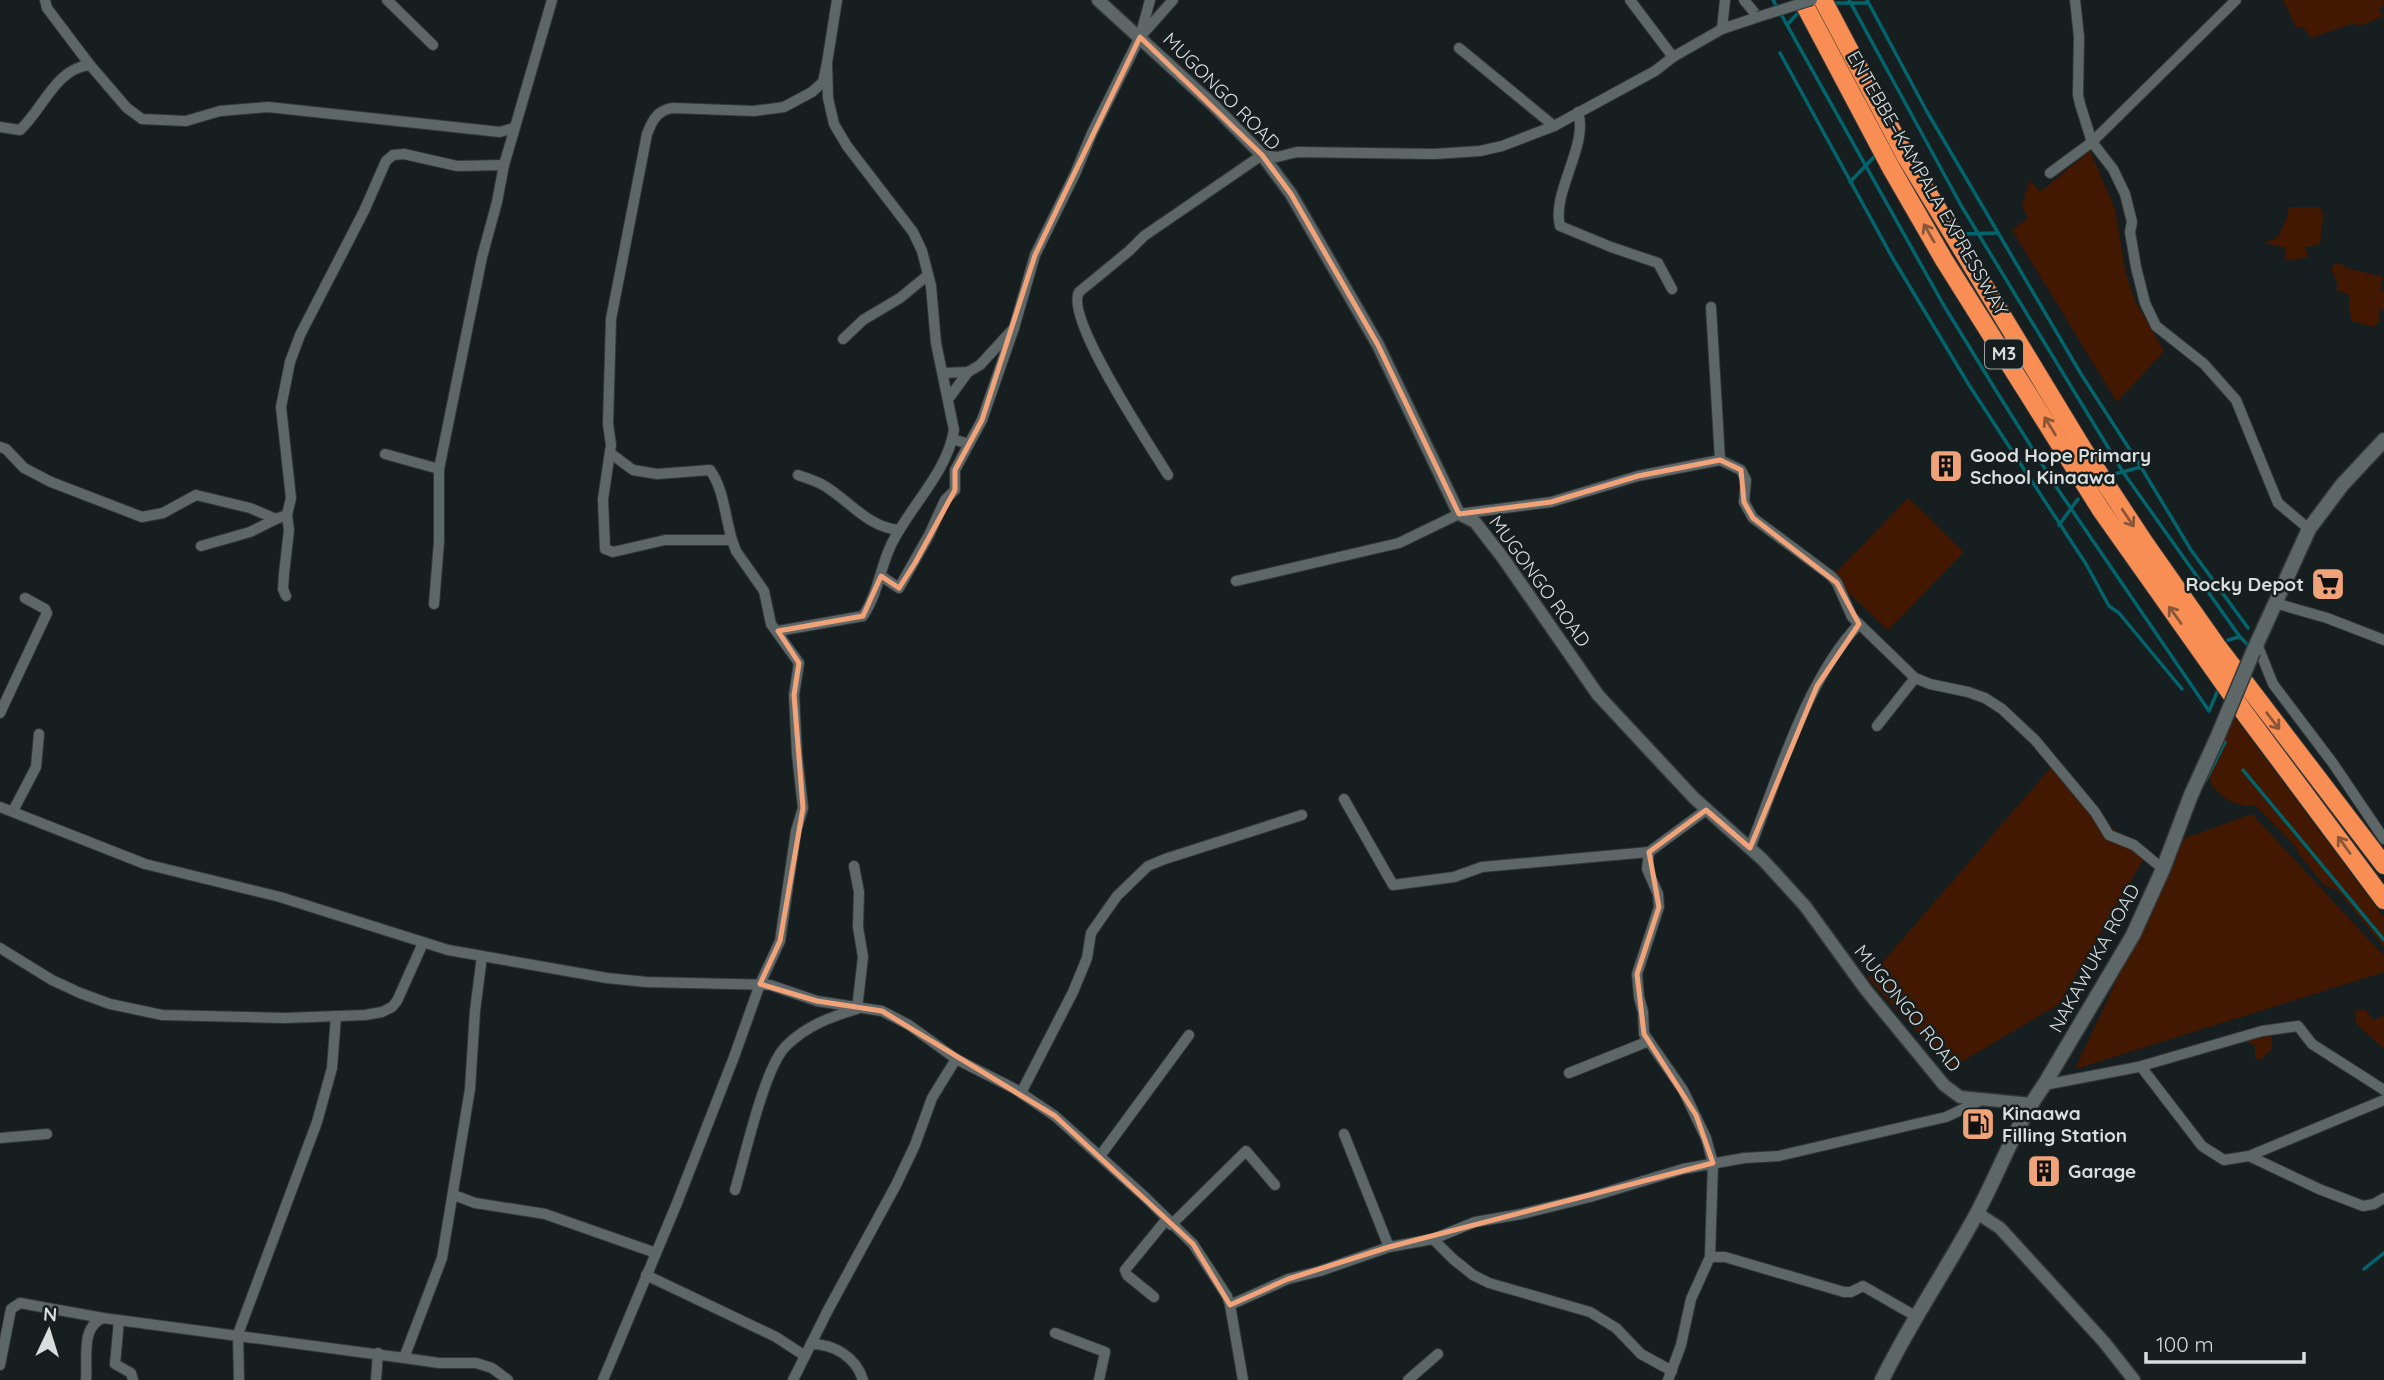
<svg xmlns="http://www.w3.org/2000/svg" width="2384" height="1380" viewBox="0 0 2384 1380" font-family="Quicksand,sans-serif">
<rect width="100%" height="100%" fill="#171e1f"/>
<g fill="#421800">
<polygon points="2283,0 2383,0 2383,5 2379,10 2383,16 2360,26 2354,23 2311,38 2303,27 2296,27"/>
<polygon points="2090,151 2115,209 2126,274 2135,301 2164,351 2117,402 2012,230 2028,218 2022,206 2030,180 2040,192"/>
<polygon points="2289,207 2320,207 2323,216 2320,244 2305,247 2308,257 2285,261 2286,248 2265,243 2278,237 2287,218"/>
<polygon points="2334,263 2342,264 2343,267 2383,277 2380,290 2384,291 2384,314 2382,309 2378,310 2380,320 2374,327 2352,321 2349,307 2350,295 2336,290 2338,284 2332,270"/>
<polygon points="1908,498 1964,552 1888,630 1832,577"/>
<path d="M 2235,718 L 2384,918 L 2384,947 L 2338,891 L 2324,885 L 2298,853 L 2296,847 L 2256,806 C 2235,807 2215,797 2208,775 Z"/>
<polygon points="2054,764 2143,860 2059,1004 1951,1068 1868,979"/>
<polygon points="2252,814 2384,956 2384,972 2075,1069 2183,839"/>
<polygon points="2365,1009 2373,1020 2384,1016 2384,1049 2356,1023 2355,1011"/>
<polygon points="2272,1033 2272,1049 2260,1060 2255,1058 2255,1046 2244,1040"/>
</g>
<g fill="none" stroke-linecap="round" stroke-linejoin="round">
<g stroke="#02646c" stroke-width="3.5">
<polyline points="1773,0 1943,304 1995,389 2059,491 2209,711 2218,690"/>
<polyline points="1849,0 1962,207 2123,472 2240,637 2248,645"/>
<polyline points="1867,0 1926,110 2081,374 2141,467 2111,475"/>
<polyline points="1834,3 1867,3"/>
<polyline points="1787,25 1797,14"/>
<polyline points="1780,53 1892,257 1969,385 2086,564 2109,606 2119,613 2182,689"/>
<polyline points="1850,182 1874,157"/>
<polyline points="1960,234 1998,233"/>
<polyline points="2141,467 2191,550 2248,628"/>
<polyline points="2059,525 2078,499"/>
<polyline points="2228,640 2239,637"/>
<polyline points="2243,770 2384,940"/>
<polyline points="2206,780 2225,742"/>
<polyline points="2364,1269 2384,1253"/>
</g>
<g stroke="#323738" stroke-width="12">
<g id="minor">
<polyline points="45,0 47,8 90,65 127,108 142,119 186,121 220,111 268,107 500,132 513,128"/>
<polyline points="387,0 433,45"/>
<polyline points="1630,0 1673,57"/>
<polyline points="2075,0 2079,37 2078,95 2080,104 2092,142 2113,169 2125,194 2132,222 2130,232 2136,267 2145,303 2156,326 2204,364 2236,400 2278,503 2309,529"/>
<polyline points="1722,29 1725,0"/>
<polyline points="1141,36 1173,0"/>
<polyline points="1459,48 1554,126"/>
<path d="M 1578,112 C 1589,145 1551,193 1560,226 L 1611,247 L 1658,263 L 1672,289"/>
<path d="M 0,127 L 20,130 C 43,109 56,68 90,65"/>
<polyline points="2050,173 2092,142 2236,0"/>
<polyline points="1014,328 1035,255 1075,174 1092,133 1140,37 1150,0"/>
<polyline points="843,339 863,320 900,298 928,275"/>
<polyline points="943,373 968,372 980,365 1014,328 982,420 969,444 952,439"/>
<polyline points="949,398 968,372"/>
<polyline points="0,447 6,449 24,468 51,482 142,517 163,513 196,495 250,508 276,519 287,515"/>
<path d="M 610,453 L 633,470 L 657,474 L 710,470 C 724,489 725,517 732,540"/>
<polyline points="385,454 439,469"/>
<polyline points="1720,460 1741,470 1746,480 1744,502 1753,518 1831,576 1837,583 1852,617 1915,678 1930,684 1968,692 1985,698 2002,709 2035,740 2095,812 2109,835 2134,845 2163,869"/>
<path d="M 798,475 C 806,478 816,481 823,485 C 849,500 867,527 899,530"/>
<path d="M 1168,475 C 1151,447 1064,318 1079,292 L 1129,251 L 1144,236 L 1262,155 L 1277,157 L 1297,152 L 1434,154 L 1480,151 L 1502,146 L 1554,126 L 1655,71 L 1673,57 L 1722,29 L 1758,17 L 1744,0"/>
<polyline points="201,546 250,532 276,519"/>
<polyline points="881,576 899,588 929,535 945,500 955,490 955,470 969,444"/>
<polyline points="1236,581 1399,543 1459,514 1551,502 1638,476 1720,460 1711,307"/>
<polyline points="286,596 283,589 284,574 289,530 287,515 291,498 281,407 290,362 300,335 364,211 386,161 393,155 404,154 457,166 504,165"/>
<polyline points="2275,603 2327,618 2384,640"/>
<polyline points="434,604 439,542 439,469 482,257 497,202 504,165 552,0"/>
<path d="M 778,631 L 863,616 C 878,594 880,568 891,545 C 910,506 947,473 954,430 L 936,343 L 931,286 L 922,251 L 913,232 L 847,146 L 834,124 L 828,98 L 827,63 L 837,0"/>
<polyline points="2257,644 2273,684 2332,762 2384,839"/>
<polyline points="0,713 47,613 45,609 25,598"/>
<polyline points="1877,726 1915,678"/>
<polyline points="1344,799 1393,885 1454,877 1482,867 1649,852 1706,810"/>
<polyline points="0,807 145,864 280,897 448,950 607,978 646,982 770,985 817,1001 882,1011 909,1025 956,1059 1015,1089 1055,1116 1145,1197 1193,1244 1227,1296 1230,1305 1243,1380"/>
<polyline points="13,811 36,767 39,734"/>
<path d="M 1750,848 C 1778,777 1806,680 1859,624"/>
<polyline points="1649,852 1647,869 1658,894 1659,907 1637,974 1639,997 1643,1012 1644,1034 1683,1090 1706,1138 1713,1163 1710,1257"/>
<polyline points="0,948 52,980 80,993 110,1004 162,1015 285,1018 365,1015 382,1012 392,1007 397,1001 423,943"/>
<polyline points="2138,1067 2262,1031 2298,1026 2312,1044 2384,1090"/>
<polyline points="1569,1073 1649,1041"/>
<polyline points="2044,1085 2138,1067 2142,1068 2202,1146 2224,1160 2249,1156 2384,1100"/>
<polyline points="1021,1093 1073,992 1087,958 1091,933 1117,896 1148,866 1165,859 1302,815"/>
<polyline points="1344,1134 1389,1247"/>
<polyline points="0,1138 47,1134"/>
<polyline points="1100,1156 1189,1035"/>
<polyline points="2249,1156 2319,1189 2363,1206 2374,1204 2384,1198"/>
<path d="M 735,1190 C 745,1157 764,1068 786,1046 C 806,1026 830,1017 857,1009 L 863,957 L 858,927 L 859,892 L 854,866"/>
<polyline points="454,1195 475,1203 545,1214 656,1253"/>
<polyline points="1171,1225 1246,1151 1275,1185"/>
<polyline points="1433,1239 1453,1259 1473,1275 1489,1283 1590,1312 1616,1328 1641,1354 1672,1371"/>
<polyline points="646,1275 776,1337 805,1356"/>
<polyline points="1154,1297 1127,1275 1125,1270 1166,1220"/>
<polyline points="1230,1305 1288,1279 1320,1271 1389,1247 1433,1239 1475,1222 1521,1214 1590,1197 1683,1169 1744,1158 1779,1156 1911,1125 1946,1117 1982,1100"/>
<polyline points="119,1320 115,1364 131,1373 133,1380"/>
<polyline points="1055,1333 1105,1352 1099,1380"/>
<path d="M 811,1344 C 834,1344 856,1357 863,1380"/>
<polyline points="404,1358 439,1363 476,1363 492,1368 508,1380"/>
<polyline points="0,1365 11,1309 20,1303 103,1318 404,1358 442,1258 470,1089 475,1011 482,956"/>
<path d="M 86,1380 C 88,1360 80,1327 103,1318"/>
<polyline points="239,1380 238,1334 317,1122 332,1068 336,1016"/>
<polyline points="376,1380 378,1353"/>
<path d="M 603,1380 L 677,1203 L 734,1057 L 760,984 L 780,941 L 796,831 L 803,808 L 797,754 L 794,695 L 799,663 L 771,624 L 764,591 L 736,551 L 732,540 L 665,540 L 613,552 L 605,549 L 603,499 L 611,445 L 608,424 L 611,319 L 647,134 C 652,121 657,110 673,108 L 754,111 L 784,107 L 812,92 L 823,82 L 827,63"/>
<polyline points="793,1380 828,1310 896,1185 915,1145 932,1098 956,1059"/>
<polyline points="1408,1380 1438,1354"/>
<polyline points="1668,1380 1681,1345 1691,1299 1710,1257 1725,1257 1844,1292 1851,1292 1863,1286 1917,1317"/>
</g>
</g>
<g stroke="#323738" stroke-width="15">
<g id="tertiary">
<polyline points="1098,0 1213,105 1262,155 1291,194 1378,345 1459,514 1475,522 1503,558 1598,695 1694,798 1763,860 1805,906 1866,990 1944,1085 1960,1097 2031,1104"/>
<polyline points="1977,1213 2000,1228 2104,1342 2134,1380"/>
</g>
</g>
<g stroke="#323738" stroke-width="17">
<g id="secondary">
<polyline points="2253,652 2309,529 2342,485 2384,440"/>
<path d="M 1882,1380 C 1910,1322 1947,1269 1977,1213 C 2000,1170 2016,1124 2044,1085 L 2133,935 L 2163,869 L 2191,795 L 2217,738"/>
</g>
</g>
<g stroke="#323738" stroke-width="20">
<g id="motorway">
<polyline points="1802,0 1891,168 1944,260 2101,510 2246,715 2384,900"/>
<polyline points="1823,0 1906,157 2083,449 2144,542 2217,646 2384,865"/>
</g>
</g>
<use href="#minor" stroke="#5e6768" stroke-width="10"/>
<use href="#tertiary" stroke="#5e6768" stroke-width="12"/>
<use href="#secondary" stroke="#5e6768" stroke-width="14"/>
<use href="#motorway" stroke="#f88e53" stroke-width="18"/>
<g stroke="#323738" stroke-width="12" stroke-linecap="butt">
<polyline id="minor-bridge" points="1758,17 1812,0"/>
</g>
<g stroke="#323738" stroke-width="17" stroke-linecap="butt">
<polyline id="secondary-bridge" points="2217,738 2253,652"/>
</g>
<use href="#minor-bridge" stroke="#5e6768" stroke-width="10"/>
<use href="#secondary-bridge" stroke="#5e6768" stroke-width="14"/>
</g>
<defs><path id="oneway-shaft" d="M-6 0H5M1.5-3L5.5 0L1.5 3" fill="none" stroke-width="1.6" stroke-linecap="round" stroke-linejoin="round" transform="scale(1.75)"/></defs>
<g stroke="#885639">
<use href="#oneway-shaft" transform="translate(1929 233) rotate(-120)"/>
<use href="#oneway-shaft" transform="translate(2050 426) rotate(-122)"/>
<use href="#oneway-shaft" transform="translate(2128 518) rotate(56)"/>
<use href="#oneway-shaft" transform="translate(2175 615) rotate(-126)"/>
<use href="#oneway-shaft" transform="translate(2273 721) rotate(52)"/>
<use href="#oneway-shaft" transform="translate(2344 845) rotate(-126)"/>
</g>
<path fill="none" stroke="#f0a279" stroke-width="5" stroke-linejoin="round" d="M 1140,37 L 1262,155 L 1291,194 L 1378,345 L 1459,514 L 1551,502 L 1638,476 L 1720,460 L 1741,470 L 1744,502 L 1753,518 L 1837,583 L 1859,624 L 1817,686 L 1750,848 L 1706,810 L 1649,852 L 1659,907 L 1637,974 L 1644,1034 L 1696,1115 L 1713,1163 L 1389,1247 L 1288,1279 L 1230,1305 L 1193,1244 L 1055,1116 L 882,1011 L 817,1001 L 760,984 L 780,941 L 803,808 L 794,695 L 799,663 L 778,631 L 863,616 L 881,576 L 899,588 L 915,563 L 955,490 L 955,470 L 982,420 L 1035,255 Z"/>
<defs>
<g id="building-square" transform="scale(1.75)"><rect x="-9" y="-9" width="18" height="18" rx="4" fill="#f0a279" stroke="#171e1f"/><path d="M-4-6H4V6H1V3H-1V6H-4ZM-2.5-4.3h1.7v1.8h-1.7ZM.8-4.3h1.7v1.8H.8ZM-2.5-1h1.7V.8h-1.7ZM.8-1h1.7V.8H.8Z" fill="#111"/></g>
<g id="supermarket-square" transform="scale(1.75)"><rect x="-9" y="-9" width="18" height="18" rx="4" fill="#f0a279" stroke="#171e1f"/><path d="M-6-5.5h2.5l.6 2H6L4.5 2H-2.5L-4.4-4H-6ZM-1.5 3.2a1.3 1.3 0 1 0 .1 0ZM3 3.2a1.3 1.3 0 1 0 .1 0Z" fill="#111"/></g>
<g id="fuel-square" transform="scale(1.75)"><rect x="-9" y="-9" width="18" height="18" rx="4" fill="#f0a279" stroke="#171e1f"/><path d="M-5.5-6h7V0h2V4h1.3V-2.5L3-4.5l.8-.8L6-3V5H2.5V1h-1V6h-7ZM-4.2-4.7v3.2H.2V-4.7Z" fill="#111"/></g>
</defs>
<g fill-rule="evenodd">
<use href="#building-square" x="1946" y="466"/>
<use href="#supermarket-square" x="2328" y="584"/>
<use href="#fuel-square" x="1978" y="1124"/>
<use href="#building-square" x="2044" y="1171"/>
</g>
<g text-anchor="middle" stroke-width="5" stroke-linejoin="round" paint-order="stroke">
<rect fill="#171e1f" stroke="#9ea4a5" stroke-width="2" x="1985" y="339.5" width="38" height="29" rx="5"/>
<g font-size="18" font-weight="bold" fill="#d8ddde">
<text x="2004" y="360">M3</text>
</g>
<g font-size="19" fill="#d8ddde" stroke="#171e1f">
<text transform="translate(1222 91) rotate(45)" y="7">MUGONGO ROAD</text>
<text transform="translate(1928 183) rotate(60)" y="7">ENTEBBE–KAMPALA EXPRESSWAY</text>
<text transform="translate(1540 581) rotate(54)" y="7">MUGONGO ROAD</text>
<text transform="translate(2094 958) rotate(-61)" y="7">NAKAWUKA ROAD</text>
<text transform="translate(1908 1008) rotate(51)" y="7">MUGONGO ROAD</text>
</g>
<g font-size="19" font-weight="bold" fill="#d8ddde" stroke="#171e1f" text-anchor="start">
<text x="1970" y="462">Good Hope Primary<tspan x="1970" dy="22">School Kinaawa</tspan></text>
<text x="2304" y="591" text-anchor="end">Rocky Depot</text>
<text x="2002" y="1120">Kinaawa<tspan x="2002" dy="22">Filling Station</tspan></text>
<text x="2068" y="1178">Garage</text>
</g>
</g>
<g transform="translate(49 1331) rotate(4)" stroke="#171e1f" stroke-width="5" paint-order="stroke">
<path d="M0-5L12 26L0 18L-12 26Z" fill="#d8ddde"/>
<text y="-10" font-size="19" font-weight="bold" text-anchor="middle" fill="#d8ddde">N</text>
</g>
<path d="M2146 1352v10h158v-10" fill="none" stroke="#d8ddde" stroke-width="3.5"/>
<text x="2156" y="1352" font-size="21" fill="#d8ddde" stroke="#171e1f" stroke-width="5" paint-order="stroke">100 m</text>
</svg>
